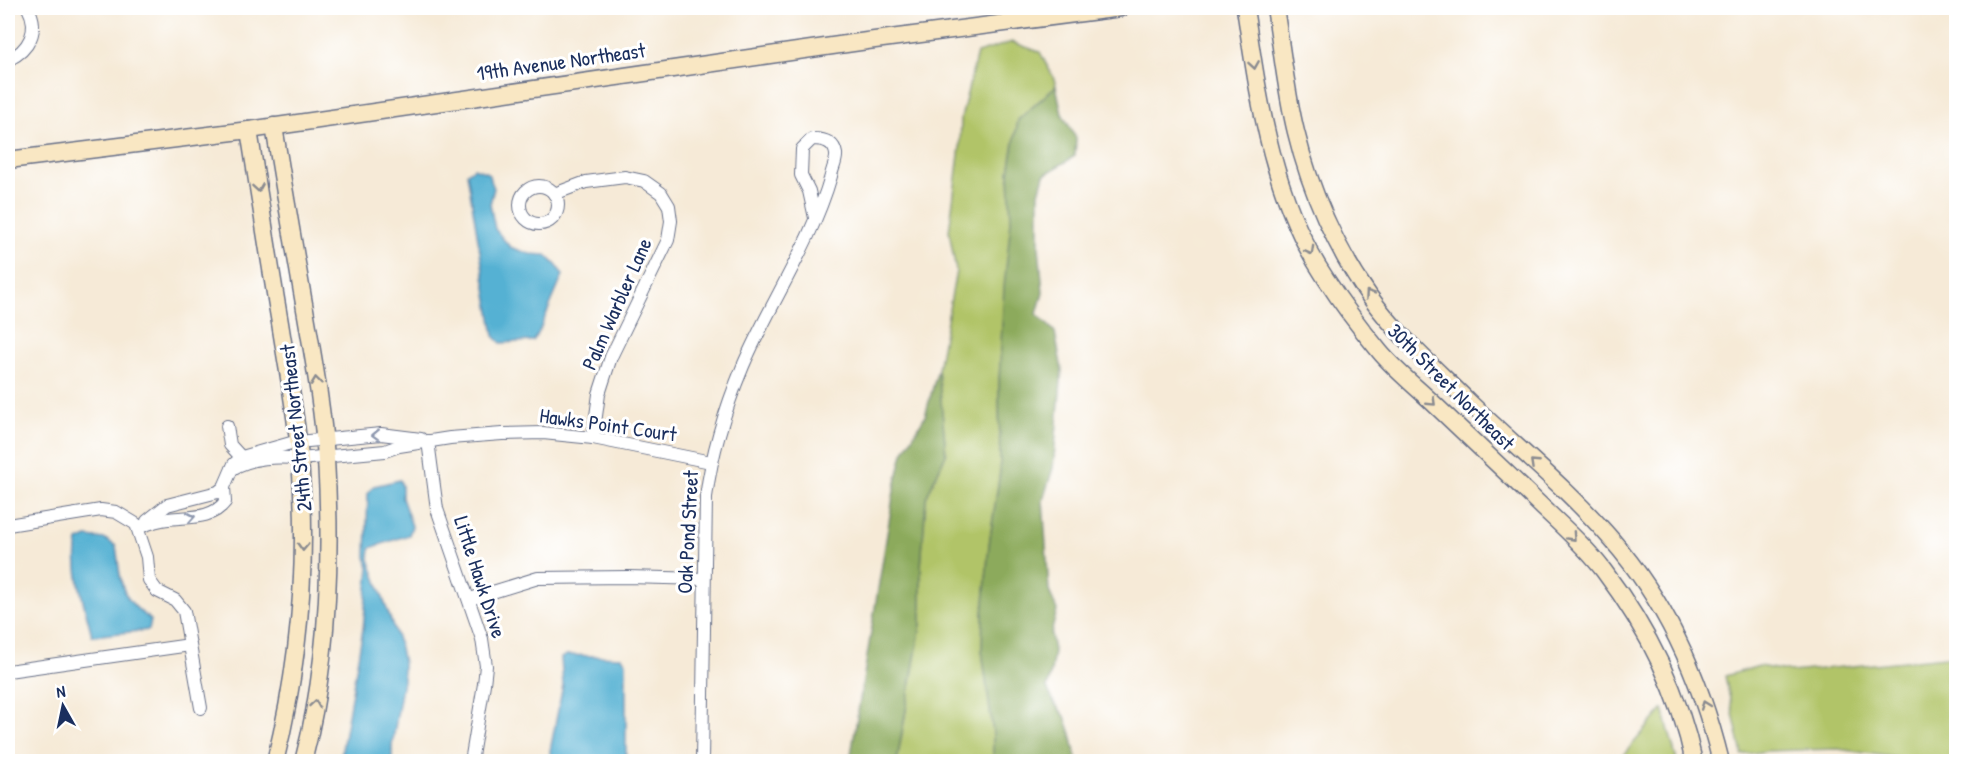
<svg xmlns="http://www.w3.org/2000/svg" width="1964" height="769" viewBox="0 0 1964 769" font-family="'Patrick Hand',sans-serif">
<rect width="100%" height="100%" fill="#fff"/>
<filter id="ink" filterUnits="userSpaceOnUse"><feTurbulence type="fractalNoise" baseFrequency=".0167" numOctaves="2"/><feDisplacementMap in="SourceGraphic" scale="12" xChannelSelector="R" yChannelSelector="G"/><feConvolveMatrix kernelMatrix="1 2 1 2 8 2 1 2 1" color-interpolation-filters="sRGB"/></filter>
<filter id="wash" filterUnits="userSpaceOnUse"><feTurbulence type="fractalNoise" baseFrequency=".008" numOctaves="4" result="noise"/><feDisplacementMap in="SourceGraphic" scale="24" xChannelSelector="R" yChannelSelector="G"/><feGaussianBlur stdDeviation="1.35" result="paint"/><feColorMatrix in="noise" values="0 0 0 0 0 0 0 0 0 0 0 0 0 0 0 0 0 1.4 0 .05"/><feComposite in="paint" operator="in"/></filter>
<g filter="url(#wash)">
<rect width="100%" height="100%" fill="#f6ead7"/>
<g fill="#b1c468" stroke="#667a63" stroke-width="1.5">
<polygon points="1012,42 1040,52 1054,79 1056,86 1018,120 1009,172 1011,221 999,381 1000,472 989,545 983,615 982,650 993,733 993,761 897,762 921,624 921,567 926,498 946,454 938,369 956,271 949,231 960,147 961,118 977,53"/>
<polygon points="1956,656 1956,761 1919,761 1838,749 1766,751 1742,755 1725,676 1759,666 1791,672"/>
<polygon points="1663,709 1677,761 1618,761"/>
</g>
<g fill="#8caa5c" stroke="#546c5d" stroke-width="1.5">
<polygon points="1056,86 1062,114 1076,138 1075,156 1044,175 1039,193 1039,247 1043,292 1037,314 1055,332 1062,370 1053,468 1043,500 1049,591 1057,610 1051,634 1054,651 1051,672 1047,688 1055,704 1065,716 1071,734 1077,761 993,761 993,733 982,650 983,615 989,545 1000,472 999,381 1004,287 1011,221 1009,172 1018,120"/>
<polygon points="938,369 946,454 926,498 921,567 921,624 897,761 850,761 894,491 903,453 925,416"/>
</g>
<g fill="#55b1d3" stroke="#387098" stroke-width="1.5">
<polygon points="474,168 488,173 494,188 490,204 495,229 510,247 530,254 546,255 557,266 563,275 538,334 533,341 501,343 494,336 467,173"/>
<polygon points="400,480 402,486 402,498 412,526 409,535 370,548 369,559 399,643 403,663 403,680 392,746 392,761 340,761 363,629 369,567 366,557 368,493 374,486"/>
<path d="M 87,537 L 105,539 L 116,546 C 122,584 117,596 151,620 L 149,630 L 92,636 C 85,605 72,572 78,541 Z"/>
<polygon points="567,655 622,657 626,662 626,761 551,761 550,751 563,685 561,658"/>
</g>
</g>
<g filter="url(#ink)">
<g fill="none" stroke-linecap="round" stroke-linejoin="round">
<g stroke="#687088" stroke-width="14">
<g id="street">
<path d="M 8,60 C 29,50 40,30 28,8"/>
<circle cx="539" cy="205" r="19"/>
<polyline points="554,194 586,182 625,177 644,181 661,193 669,206 671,221 668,240 611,357 599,394 593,438"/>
<polyline points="227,426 230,445 241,457"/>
<polyline points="428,441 437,509 482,639 486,666 484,684 471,762"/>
<polyline points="298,442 381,434 421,439"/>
<path d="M 232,469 C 251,457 278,456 300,459 L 385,451 L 399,446 L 450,438 L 502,434 L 543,433 L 593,438 L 711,462"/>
<polyline points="147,521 167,505 218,492 224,487"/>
<polyline points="8,525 101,510 116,512 136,524 147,557 149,580 157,591 175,600 184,611 201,708"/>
<path d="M 139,527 C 146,525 154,521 162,520 C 182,515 210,522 225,502 L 224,487 L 234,464 L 242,457 L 298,441"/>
<polyline points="470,599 538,578 628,577 703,579"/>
<polyline points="8,671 190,645"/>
<path d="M 702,762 L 706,497 C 712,452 725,409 743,366 C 770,303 812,242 831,176 C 832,169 837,160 836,154 C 834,141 823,139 812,139 L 802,149 L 801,175 L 809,191 L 815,218"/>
</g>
</g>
<g stroke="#687088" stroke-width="19">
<g id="secondary">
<path d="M 1245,8 C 1259,101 1272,198 1326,279 C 1342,304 1361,329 1380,352 C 1395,370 1415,386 1432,402 C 1465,433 1498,465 1531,496 C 1555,520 1583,543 1604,571 C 1647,628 1679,691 1694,762"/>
<path d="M 1275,8 C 1282,49 1286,92 1296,132 C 1310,190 1336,249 1370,297 C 1398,336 1435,368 1469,402 C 1517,448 1569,490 1612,540 C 1668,604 1701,680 1721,762"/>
<path d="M 274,126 C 284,189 295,252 306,315 C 314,362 323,411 326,459 C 332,557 328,666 303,762"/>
<path d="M 249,130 C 259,194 269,259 280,323 C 287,368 296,413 300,459 C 308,560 300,662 275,762"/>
<polyline points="8,160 249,130 867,41 1121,8"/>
</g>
</g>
<use href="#street" stroke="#fff" stroke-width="12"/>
<use href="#secondary" stroke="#f9e7c3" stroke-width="16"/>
</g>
<defs><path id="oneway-chevron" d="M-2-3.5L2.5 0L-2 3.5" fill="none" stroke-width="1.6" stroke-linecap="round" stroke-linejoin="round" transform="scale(1.5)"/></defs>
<g stroke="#8a8b90">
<use href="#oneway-chevron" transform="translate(1254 65) rotate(81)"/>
<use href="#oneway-chevron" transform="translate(258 188) rotate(81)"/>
<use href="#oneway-chevron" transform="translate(1310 251) rotate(61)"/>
<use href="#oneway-chevron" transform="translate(1369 294) rotate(-125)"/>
<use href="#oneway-chevron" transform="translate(316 381) rotate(-97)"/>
<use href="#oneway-chevron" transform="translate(1432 402) rotate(44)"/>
<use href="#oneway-chevron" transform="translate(1534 463) rotate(-137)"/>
<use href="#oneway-chevron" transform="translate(1572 537) rotate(47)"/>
<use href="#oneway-chevron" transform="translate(303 547) rotate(92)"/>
<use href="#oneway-chevron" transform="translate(315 704) rotate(-81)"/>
<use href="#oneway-chevron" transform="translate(1705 705) rotate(-110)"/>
</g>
<g stroke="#8d97ae">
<use href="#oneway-chevron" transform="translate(376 435) rotate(178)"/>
<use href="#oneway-chevron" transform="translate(191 517) rotate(-10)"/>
</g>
</g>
<g text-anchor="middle" stroke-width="6" stroke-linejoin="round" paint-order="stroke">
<g font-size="21" fill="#1b2f5e" stroke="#fff">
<text transform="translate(561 62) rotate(-8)" y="7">19th Avenue Northeast</text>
<text transform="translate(617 304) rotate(-66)" y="7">Palm Warbler Lane</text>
<text transform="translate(1451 387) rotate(45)" y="7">30th Street Northeast</text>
<text transform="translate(608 425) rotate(8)" y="7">Hawks Point Court</text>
<text transform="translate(296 428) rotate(-96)" y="7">24th Street Northeast</text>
<text transform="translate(688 532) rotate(-87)" y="7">Oak Pond Street</text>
<text transform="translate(480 577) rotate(72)" y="7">Little Hawk Drive</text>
</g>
</g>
<rect width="1964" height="769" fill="none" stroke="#fff" stroke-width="30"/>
<g transform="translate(63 706) rotate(351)" stroke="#ffffff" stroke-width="4.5" paint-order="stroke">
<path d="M0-4.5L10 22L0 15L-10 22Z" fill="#1b2f5e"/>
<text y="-9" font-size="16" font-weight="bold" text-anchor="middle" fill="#1b2f5e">N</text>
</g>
</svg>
